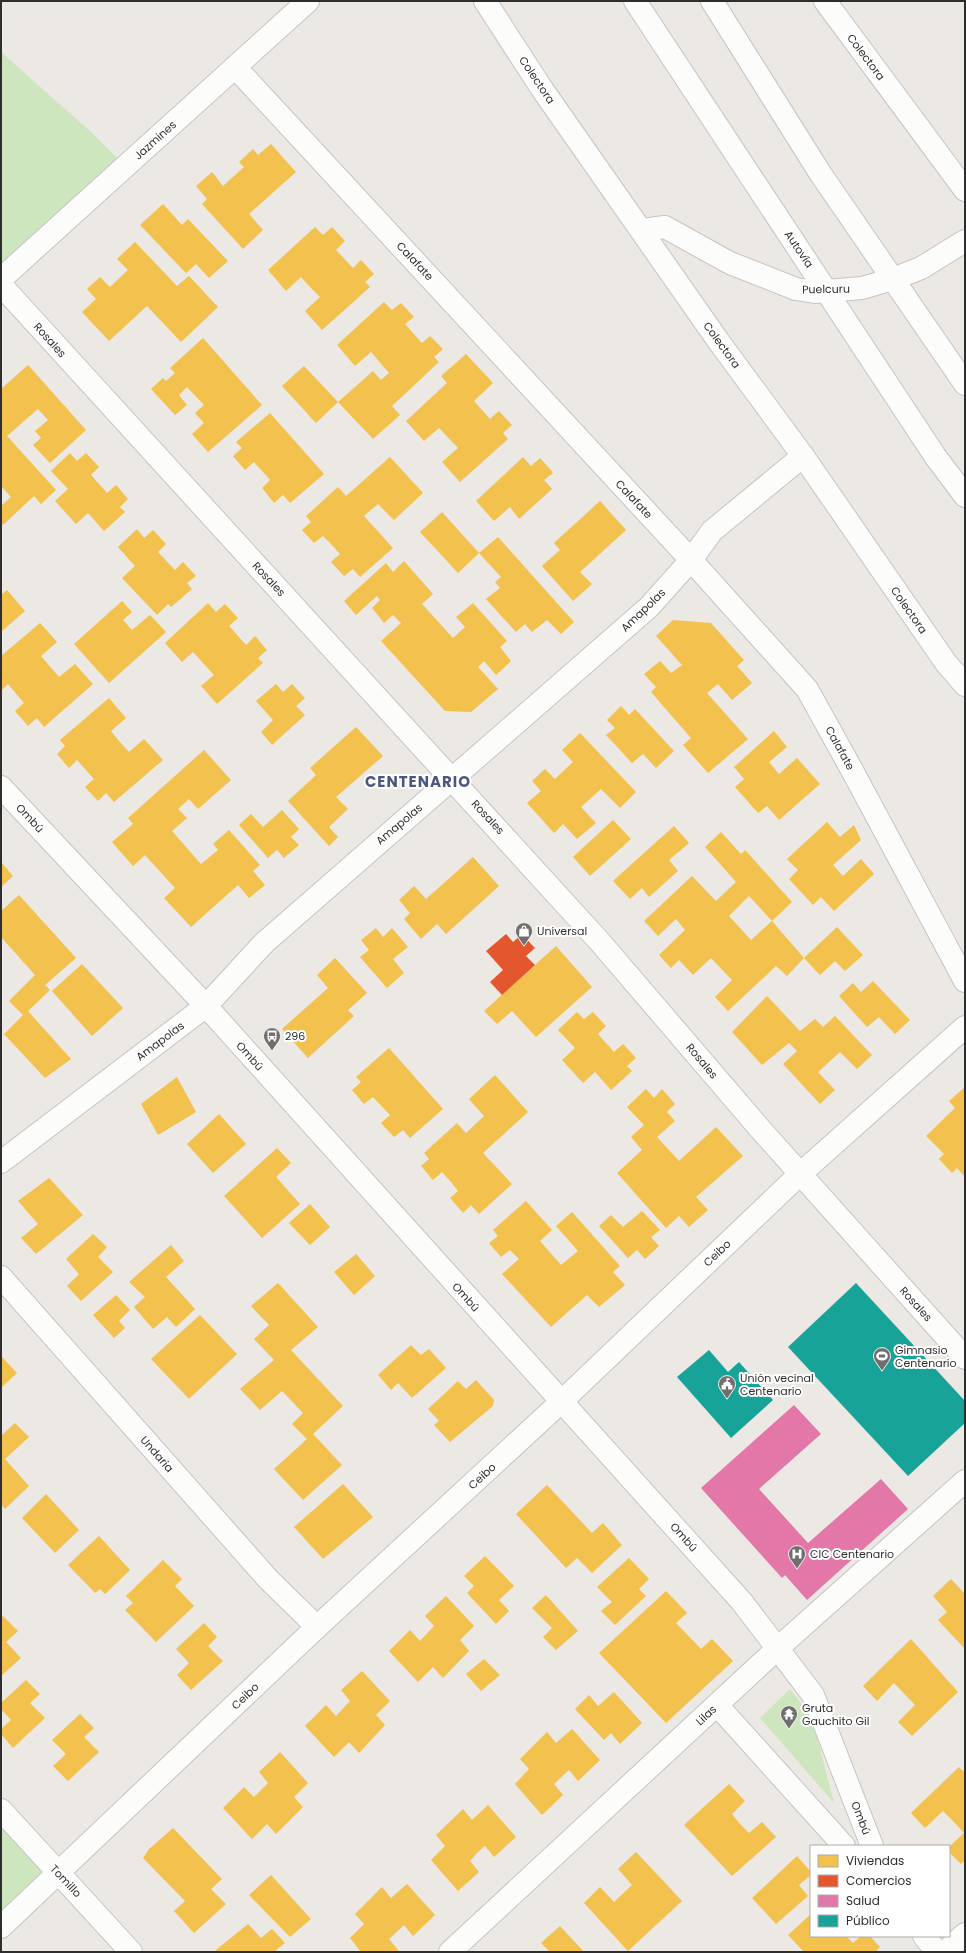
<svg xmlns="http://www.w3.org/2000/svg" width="966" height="1953" viewBox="0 0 966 1953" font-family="Poppins,sans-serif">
<rect width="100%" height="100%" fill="#ece8e4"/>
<g fill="#cee6be">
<polygon points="1,52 91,132 125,166 1,279"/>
<polygon points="790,1689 806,1710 817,1736 834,1803 760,1718"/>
<polygon points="1,1810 59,1873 1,1927"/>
</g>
<g fill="#f2c14e">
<polygon points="271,144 296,172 249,214 263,230 243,249 202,204 207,199 196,186 212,172 223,186 244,167 239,162 253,149 258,155"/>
<polygon points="163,204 182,225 188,219 228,261 209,278 196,264 186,273 140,225"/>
<polygon points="315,227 323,235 332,227 345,241 336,250 353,268 361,260 374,274 365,282 370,287 322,330 305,311 320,297 311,288 301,277 286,291 268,270"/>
<polygon points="135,242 177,286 189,276 218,307 181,342 147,306 109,341 82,312 96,299 87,289 100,277 110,287 128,270 117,259"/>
<polygon points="384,302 392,310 401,303 414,317 405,324 422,343 430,336 443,349 434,357 439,362 392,406 400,415 373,439 338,402 373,371 381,380 389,373 371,352 355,366 337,345"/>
<polygon points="203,338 262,405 208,452 192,434 204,423 195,413 204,405 187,387 179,395 187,405 175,415 151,389 163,378 166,381 175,373 170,368"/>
<polygon points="466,354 493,383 474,401 490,419 499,411 512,425 503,433 508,439 460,482 442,462 458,448 439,428 424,441 406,421 447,383 441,376"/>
<polygon points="28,365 86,430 50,463 33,445 41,438 35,431 48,420 38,409 7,436 56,490 41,504 34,496 3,525 1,523 1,506 11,497 1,486 1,389"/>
<polygon points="304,366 338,402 316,423 282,386"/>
<polygon points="270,413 324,474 290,503 283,495 274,503 262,488 270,480 263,472 254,462 245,470 233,456 242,448 236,442"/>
<polygon points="70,453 77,461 86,453 99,467 91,475 107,493 116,485 128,499 120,507 125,512 104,531 88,513 76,524 55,501 68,489 51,471"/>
<polygon points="390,457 423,493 394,520 378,504 364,516 393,548 360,577 353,569 344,576 331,562 340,554 332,545 323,536 314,543 302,530 311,522 306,516 338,487 346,496"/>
<polygon points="523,457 531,466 540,458 550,469 553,473 544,480 552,489 519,519 510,507 494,521 476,501"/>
<polygon points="600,501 626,530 580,572 592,584 573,601 542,566 560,550 554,543"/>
<polygon points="442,512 479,553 458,573 420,532"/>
<polygon points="137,529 144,538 153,530 166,544 158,552 175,570 183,562 196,576 187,583 192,589 171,607 168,604 157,615 122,578 135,566 118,547"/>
<polygon points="498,537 574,622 561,634 547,620 532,632 525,624 516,632 486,599 500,588 495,582 501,577 479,553"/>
<polygon points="404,561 433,594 422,604 453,638 465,627 456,617 473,603 507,641 500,647 511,661 496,675 484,661 478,667 498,689 471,712 445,711 381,641 401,623 393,615 384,623 372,608 380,600 377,596 356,615 344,601 386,563 393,572"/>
<polygon points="7,590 25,611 1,632 1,595"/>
<polygon points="122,601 132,612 123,620 132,630 150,615 166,632 109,683 74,644"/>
<polygon points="208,603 216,612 225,604 238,618 229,626 246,645 255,636 267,650 258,658 263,663 217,704 201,686 214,675 193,652 182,662 165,643"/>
<polygon points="673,620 711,623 744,660 737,666 752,683 732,700 718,684 707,693 748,739 708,773 683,745 691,738 651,692 656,687 644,674 660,661 671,673 682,665 656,636"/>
<polygon points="40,623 57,642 41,656 59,677 75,664 93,684 44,727 37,718 28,726 15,711 24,703 8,684 1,691 1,656"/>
<polygon points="276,684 283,692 292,684 302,695 305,698 296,706 305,715 272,745 261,732 273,720 256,701"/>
<polygon points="109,698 126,718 111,731 119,741 129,752 144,739 163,760 114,802 106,793 98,801 85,787 94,779 77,760 69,768 57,754 65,746 60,740"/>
<polygon points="621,706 629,715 635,709 674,751 656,768 643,754 632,763 606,735 615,728 607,720"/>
<polygon points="356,727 383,756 336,797 348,809 329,827 338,837 329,846 288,801 316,775 310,768"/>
<polygon points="774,731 787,747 769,762 779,774 797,758 820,784 779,820 767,806 758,813 735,787 744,779 734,767"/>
<polygon points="580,733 636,792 620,808 601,789 581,807 596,823 577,839 563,824 554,833 527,803 541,791 532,781 545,769 555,779 573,762 562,750"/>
<polygon points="204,750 231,780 198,809 189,799 178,809 187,818 172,831 201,864 218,850 213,844 229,830 260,865 253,871 265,885 249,898 238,885 191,927 164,898 175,888 145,855 133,866 112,842 133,824 128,818"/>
<polygon points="282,810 299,829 291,837 299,845 284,858 277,850 268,858 239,825 251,814 263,827"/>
<polygon points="613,820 631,839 590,876 573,857"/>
<polygon points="827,822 840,837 854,825 861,840 833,865 843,876 861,859 874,874 834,911 821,897 813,905 789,879 798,870 787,859"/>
<polygon points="674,826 689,843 669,860 678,871 649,897 642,888 630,899 613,881"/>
<polygon points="721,832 741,854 745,850 792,902 772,921 749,896 729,916 751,940 772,921 804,958 837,927 863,955 845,971 835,961 820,975 804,958 787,976 776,966 728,1011 715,997 732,980 711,958 693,975 679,960 671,968 659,955 685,930 676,919 658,936 644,921 692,876 716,901 736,882 705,847"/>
<polygon points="473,857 499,886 446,934 437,924 421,939 404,919 410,913 399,900 414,886 426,899"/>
<polygon points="1,862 13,876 1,887"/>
<polygon points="19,895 76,958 45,985 50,990 28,1011 71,1059 45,1078 4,1034 23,1015 9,1001 35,975 1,937 1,911"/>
<polygon points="376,928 383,937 392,928 408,947 393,959 404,973 387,988 360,957 369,950 361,940"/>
<polygon points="556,946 592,987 536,1037 512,1011 497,1024 484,1011"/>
<polygon points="335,958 367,993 348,1010 354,1016 308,1058 282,1029 328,988 317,975"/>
<polygon points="82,964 123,1008 92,1036 52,991"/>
<polygon points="873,981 910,1020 895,1034 879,1017 867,1027 839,996 853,983 861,992"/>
<polygon points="767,996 800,1031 815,1019 823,1027 835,1016 872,1055 857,1069 840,1052 818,1072 835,1090 820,1104 783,1064 797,1051 789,1043 762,1065 732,1032"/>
<polygon points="577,1012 584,1019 593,1012 606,1026 598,1034 614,1052 623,1044 636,1058 627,1066 632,1071 611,1090 595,1072 583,1083 562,1060 575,1048 558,1030"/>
<polygon points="389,1048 443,1109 410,1138 403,1130 394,1137 381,1123 390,1115 373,1097 364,1104 352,1090 361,1082 356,1077"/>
<polygon points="495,1075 528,1112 483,1153 512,1184 479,1214 471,1205 463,1213 450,1198 458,1191 451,1182 442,1172 433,1180 421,1166 429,1159 424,1153 457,1123 466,1133 484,1116 469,1099"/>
<polygon points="177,1077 196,1112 158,1135 141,1104"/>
<polygon points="965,1087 965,1177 957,1168 952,1173 939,1159 944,1154 926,1136 955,1108 949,1101"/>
<polygon points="646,1089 654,1098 662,1089 675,1104 667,1112 675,1121 657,1137 679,1161 716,1127 743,1156 696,1197 708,1210 689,1227 679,1216 666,1228 617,1173 642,1150 631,1137 644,1125 627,1107"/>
<polygon points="219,1114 246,1144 213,1173 187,1144"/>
<polygon points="277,1148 291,1163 276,1177 300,1204 262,1238 224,1196"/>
<polygon points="49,1178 83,1215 36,1254 21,1238 38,1224 18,1201"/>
<polygon points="526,1201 552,1230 540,1241 561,1265 578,1251 556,1226 572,1212 620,1266 613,1272 625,1285 599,1307 587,1295 551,1327 502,1274 519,1259 510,1250 501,1257 489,1243 498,1236 493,1230"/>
<polygon points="310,1204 330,1227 310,1245 289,1223"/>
<polygon points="642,1211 660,1230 651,1237 659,1246 645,1259 637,1250 628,1258 599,1226 611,1215 623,1227"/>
<polygon points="93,1234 107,1247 98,1257 113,1272 81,1301 67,1286 79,1274 66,1259"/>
<polygon points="171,1245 184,1261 166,1277 195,1309 176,1327 167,1317 153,1329 134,1307 145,1297 129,1282"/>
<polygon points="356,1254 375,1276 354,1295 334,1272"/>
<polygon points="278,1283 318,1327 291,1350 343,1406 313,1434 342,1465 303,1500 274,1469 307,1439 292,1424 303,1413 282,1391 260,1410 240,1389 274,1360 254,1339 269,1325 251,1306"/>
<polygon points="116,1295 130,1310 119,1321 125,1328 114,1338 93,1315"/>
<polygon points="200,1315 237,1354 189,1399 151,1359"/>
<polygon points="411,1345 421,1355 429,1349 446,1368 412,1398 398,1383 391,1390 378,1375"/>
<polygon points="1,1356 17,1373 1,1388"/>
<polygon points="476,1380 494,1400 493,1406 450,1442 434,1425 439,1421 428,1409 458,1381 466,1389"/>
<polygon points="15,1423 29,1437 5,1459 29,1486 5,1509 1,1504 1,1436"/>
<polygon points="343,1484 373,1517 323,1559 294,1527"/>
<polygon points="547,1485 592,1533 603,1523 622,1545 592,1573 577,1558 566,1568 516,1514"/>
<polygon points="46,1494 79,1530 55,1553 22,1518"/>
<polygon points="99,1536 130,1570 105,1594 100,1589 95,1593 68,1565"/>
<polygon points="485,1556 514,1586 499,1600 509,1611 496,1624 467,1593 474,1586 464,1576"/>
<polygon points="629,1558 649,1579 639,1589 646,1596 615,1625 601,1611 612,1602 597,1587"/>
<polygon points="163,1560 182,1579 175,1586 194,1606 156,1642 125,1610 133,1603 126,1596"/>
<polygon points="951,1579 965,1594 965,1649 938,1620 947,1612 933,1596"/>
<polygon points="666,1591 687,1613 676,1623 701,1649 712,1639 733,1661 666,1723 599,1653"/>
<polygon points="546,1595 578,1631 556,1650 543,1637 552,1628 532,1608"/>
<polygon points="446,1596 474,1626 460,1640 469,1651 443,1678 433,1667 418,1682 389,1651 410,1630 420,1641 434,1626 425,1616"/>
<polygon points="3,1616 18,1631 6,1642 21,1658 1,1676 1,1618"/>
<polygon points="204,1623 217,1637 208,1646 223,1661 191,1690 177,1675 189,1663 176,1649"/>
<polygon points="911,1639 958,1692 912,1736 898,1722 915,1705 894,1683 877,1701 863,1686"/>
<polygon points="484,1659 500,1675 481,1691 466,1674"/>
<polygon points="362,1671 390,1701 376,1715 385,1725 359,1753 349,1742 334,1757 305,1726 326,1705 336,1716 350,1701 341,1690"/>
<polygon points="26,1680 40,1694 30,1703 45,1718 13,1748 1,1734 1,1729 11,1720 1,1709 1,1703"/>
<polygon points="614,1692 642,1723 620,1744 611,1733 604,1740 575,1709 589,1695 598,1706"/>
<polygon points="80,1714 94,1728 84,1737 99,1752 68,1781 53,1766 66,1754 52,1740"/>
<polygon points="572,1729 600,1760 578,1781 569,1770 554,1784 563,1795 542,1815 515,1784 529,1769 520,1759 547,1732 556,1743"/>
<polygon points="280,1752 308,1783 294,1797 303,1807 276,1834 267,1824 252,1839 223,1808 244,1787 254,1797 268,1783 259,1772"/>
<polygon points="959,1767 965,1773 965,1860 961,1864 949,1852 949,1847 964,1833 954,1822 943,1811 925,1828 911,1813"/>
<polygon points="729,1784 745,1801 732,1814 740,1824 749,1833 762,1822 776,1837 732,1876 684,1825"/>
<polygon points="488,1805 516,1837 494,1857 485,1846 477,1853 470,1861 479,1872 458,1891 431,1860 445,1846 436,1835 463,1809 472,1820"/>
<polygon points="173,1828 222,1879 211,1889 226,1904 194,1933 174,1911 185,1901 143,1858 149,1849"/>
<polygon points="636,1852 682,1901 628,1951 584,1903 600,1887 614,1902 632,1885 618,1869"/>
<polygon points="797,1856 811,1872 811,1875 799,1885 808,1896 776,1924 752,1898"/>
<polygon points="271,1875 311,1919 290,1937 249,1895"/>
<polygon points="407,1884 435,1915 413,1936 404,1925 389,1939 398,1950 396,1952 361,1952 350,1938 364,1924 355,1914 382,1887 391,1898"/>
<polygon points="811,1914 811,1936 846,1936 853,1943 861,1936 870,1936 880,1947 875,1952 804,1952 788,1935"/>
<polygon points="248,1924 261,1938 272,1929 285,1943 274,1952 218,1952 216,1950"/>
<polygon points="560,1926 584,1952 550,1952 541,1943"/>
</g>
<polygon fill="#e4572e" points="506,934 513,942 522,934 532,945 535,948 526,956 535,965 502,995 490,982 503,970 486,951"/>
<polygon fill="#e377a8" points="794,1405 821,1434 759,1489 808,1543 881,1479 908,1509 807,1600 785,1575 782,1578 701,1488"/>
<g fill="#17a398">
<polygon points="856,1283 965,1401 965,1423 908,1476 788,1347"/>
<polygon points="709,1350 728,1372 739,1362 773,1400 731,1438 677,1377"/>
</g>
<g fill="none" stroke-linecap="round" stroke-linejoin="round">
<g stroke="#c5c4c5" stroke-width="24">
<g id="street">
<polyline points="485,1 542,89 719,342 803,456 946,663 965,685"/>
<polyline points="825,1 965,190"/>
<polyline points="235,67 691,560 807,689 853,772 965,981"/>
<polyline points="642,230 665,227 730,263 796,289 815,292 862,288 893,279 921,268 965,241"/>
<polyline points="1,279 308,1"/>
<polyline points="1,285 600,942 761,1130 965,1358"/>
<polyline points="1,787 206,1006 742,1602 813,1695 872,1846"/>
<polyline points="1,1162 206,1006 264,943 649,607 691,560 712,531 803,456"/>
<polyline points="1,1277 268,1579 317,1627"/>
<polyline points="717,1705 844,1846"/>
<polyline points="1,1810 131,1952"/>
<polyline points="1,1927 317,1627 561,1402 799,1175 965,1027"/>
<polyline points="924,1936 937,1952"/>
<polyline points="450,1952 778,1648 965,1481"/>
<polyline points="945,1952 965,1934"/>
</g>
</g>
<g stroke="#c5c4c5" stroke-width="24">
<g id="secondary">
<polyline points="635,1 935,456 965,496"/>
<polyline points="712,1 820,173 965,384"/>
</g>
</g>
<use href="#street" stroke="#fcfcfb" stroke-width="22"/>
<use href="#secondary" stroke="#fcfcfb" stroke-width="22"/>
</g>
<defs>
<g id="shop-pin" transform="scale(0.9)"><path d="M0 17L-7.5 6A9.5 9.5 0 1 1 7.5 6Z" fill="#706f6e" stroke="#fff"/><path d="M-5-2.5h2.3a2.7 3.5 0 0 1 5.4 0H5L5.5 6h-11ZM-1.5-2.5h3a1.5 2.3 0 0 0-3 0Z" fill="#fff"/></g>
<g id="bus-pin" transform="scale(0.9)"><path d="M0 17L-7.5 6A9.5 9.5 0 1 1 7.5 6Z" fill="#706f6e" stroke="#fff"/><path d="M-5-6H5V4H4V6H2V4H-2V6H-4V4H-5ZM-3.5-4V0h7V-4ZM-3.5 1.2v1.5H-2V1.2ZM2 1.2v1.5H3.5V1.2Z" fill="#fff"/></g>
<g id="stadium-pin" transform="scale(0.9)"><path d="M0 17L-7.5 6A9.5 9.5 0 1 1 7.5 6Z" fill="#706f6e" stroke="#fff"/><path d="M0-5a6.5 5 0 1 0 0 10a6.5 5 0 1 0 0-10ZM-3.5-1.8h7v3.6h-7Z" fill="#fff"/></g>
<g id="civic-pin" transform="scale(0.9)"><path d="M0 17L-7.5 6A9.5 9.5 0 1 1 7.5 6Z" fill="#706f6e" stroke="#fff"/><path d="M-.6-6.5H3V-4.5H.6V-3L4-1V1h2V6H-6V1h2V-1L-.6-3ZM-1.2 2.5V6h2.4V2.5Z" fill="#fff"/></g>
<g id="hospital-pin" transform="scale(0.9)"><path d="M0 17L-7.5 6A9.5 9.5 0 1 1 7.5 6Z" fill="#706f6e" stroke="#fff"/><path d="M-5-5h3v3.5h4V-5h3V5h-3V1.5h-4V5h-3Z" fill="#fff"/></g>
<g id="temple-pin" transform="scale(0.9)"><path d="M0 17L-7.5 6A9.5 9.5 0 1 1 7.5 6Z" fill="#706f6e" stroke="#fff"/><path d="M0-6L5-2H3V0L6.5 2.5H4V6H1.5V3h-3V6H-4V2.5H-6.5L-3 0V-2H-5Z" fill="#fff"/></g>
</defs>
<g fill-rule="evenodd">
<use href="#shop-pin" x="524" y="931"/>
<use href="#bus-pin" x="272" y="1036"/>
<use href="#stadium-pin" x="882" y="1356"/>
<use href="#civic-pin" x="727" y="1384"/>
<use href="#hospital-pin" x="797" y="1554"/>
<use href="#temple-pin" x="789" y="1714"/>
</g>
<g text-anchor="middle" stroke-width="4" stroke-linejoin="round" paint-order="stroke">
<g font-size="11" fill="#2e2e2e" stroke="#fff">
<text transform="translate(866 57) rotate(53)" y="4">Colectora</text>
<text transform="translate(537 80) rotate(56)" y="4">Colectora</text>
<text transform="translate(155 140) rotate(-42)" y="4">Jazmines</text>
<text transform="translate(799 249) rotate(56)" y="4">Autovía</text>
<text transform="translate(415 261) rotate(47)" y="4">Calafate</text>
<text transform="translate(826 289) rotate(-1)" y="4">Puelcuru</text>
<text transform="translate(50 340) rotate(48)" y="4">Rosales</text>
<text transform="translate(722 345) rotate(54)" y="4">Colectora</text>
<text transform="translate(634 499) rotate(47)" y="4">Calafate</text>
<text transform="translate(269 579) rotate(47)" y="4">Rosales</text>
<text transform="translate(643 610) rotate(-44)" y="4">Amapolas</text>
<text transform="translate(909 610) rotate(55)" y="4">Colectora</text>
<text transform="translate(840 748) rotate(61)" y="4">Calafate</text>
<text transform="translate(488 817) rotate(47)" y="4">Rosales</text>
<text transform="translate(30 818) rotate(47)" y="4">Ombú</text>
<text transform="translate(399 824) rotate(-40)" y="4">Amapolas</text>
<text transform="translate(160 1041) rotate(-37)" y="4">Amapolas</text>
<text transform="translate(250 1056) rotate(48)" y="4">Ombú</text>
<text transform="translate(702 1061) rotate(50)" y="4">Rosales</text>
<text transform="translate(717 1253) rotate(-44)" y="4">Ceibo</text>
<text transform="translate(466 1297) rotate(48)" y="4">Ombú</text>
<text transform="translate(916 1304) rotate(48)" y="4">Rosales</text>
<text transform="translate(157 1454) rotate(49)" y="4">Undaria</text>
<text transform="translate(482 1476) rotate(-43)" y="4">Ceibo</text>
<text transform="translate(684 1537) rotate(48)" y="4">Ombú</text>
<text transform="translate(245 1696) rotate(-44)" y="4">Ceibo</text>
<text transform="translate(706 1715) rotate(-43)" y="4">Lilas</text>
<text transform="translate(861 1818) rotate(69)" y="4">Ombú</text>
<text transform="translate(66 1881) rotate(47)" y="4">Tomillo</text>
</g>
<g font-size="11" fill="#2e2e2e" stroke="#fff" text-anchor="start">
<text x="537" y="935">Universal</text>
<text x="285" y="1040">296</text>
<text x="895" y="1354">Gimnasio<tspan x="895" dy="13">Centenario</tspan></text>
<text x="740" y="1382">Unión vecinal<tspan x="740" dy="13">Centenario</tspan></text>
<text x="810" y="1558">CIC Centenario</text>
<text x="802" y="1712">Gruta<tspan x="802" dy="13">Gauchito Gil</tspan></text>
</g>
<g font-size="15" font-weight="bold" letter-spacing="1" fill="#4d5680" stroke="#fff">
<text x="418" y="787">CENTENARIO</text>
</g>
</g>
<rect width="966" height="1953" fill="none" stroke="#2e2e2e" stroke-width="4"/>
<rect x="810" y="1845" width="140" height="92" fill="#ffffff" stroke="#ababab"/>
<rect x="818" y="1855" width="20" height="12" fill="#f2c14e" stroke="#ababab"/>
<text x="846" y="1865" font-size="12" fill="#2e2e2e">Viviendas</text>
<rect x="818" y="1875" width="20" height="12" fill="#e4572e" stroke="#ababab"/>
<text x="846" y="1885" font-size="12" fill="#2e2e2e">Comercios</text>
<rect x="818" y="1895" width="20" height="12" fill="#e377a8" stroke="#ababab"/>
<text x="846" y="1905" font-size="12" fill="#2e2e2e">Salud</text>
<rect x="818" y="1915" width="20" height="12" fill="#17a398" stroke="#ababab"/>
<text x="846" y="1925" font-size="12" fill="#2e2e2e">Público</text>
</svg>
